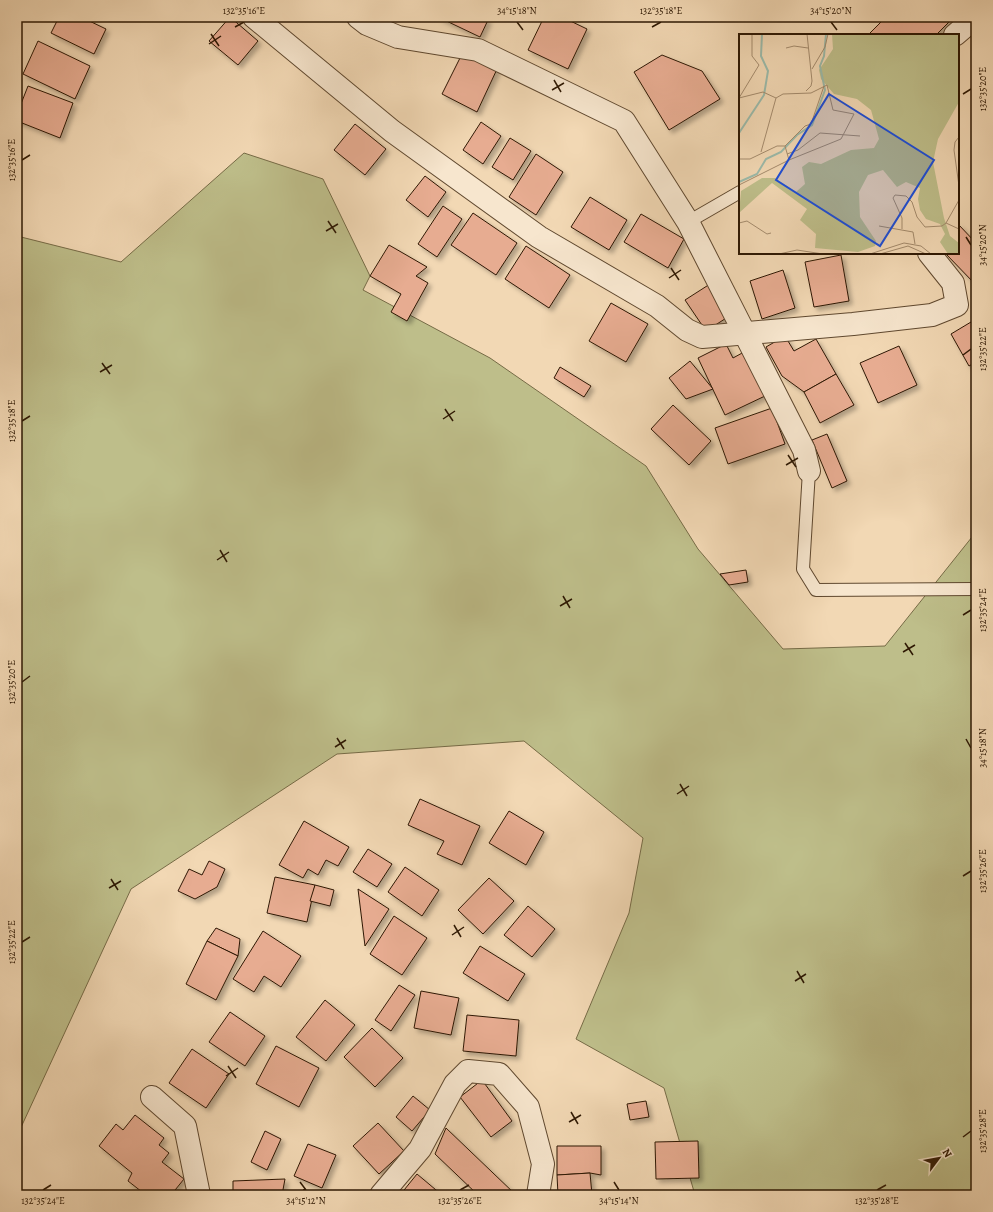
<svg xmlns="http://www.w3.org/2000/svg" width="993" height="1212" viewBox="0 0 993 1212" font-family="Alegreya,serif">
<defs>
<filter id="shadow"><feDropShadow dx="3.5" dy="3.5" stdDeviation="2" flood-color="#0004"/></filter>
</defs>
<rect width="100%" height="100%" fill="#f2d8b4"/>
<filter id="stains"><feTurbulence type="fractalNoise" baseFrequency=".005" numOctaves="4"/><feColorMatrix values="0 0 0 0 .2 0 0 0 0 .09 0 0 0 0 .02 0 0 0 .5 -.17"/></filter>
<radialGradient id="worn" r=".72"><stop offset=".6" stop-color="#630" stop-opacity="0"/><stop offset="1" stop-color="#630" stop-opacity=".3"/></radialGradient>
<polygon fill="#bebe8a" stroke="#766b46" points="244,153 323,179 370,276 363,290 490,358 646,466 698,549 783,649 885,646 976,532 976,1195 695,1195 664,1088 576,1039 629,913 643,838 524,741 337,754 131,889 17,1136 17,236 121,262"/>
<g fill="#e7ac91" stroke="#2e1803" filter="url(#shadow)">
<polygon points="59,17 81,17 106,29 94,54 51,33"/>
<polygon points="230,17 258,41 238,65 209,41"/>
<polygon points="438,17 483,17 488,20 480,37"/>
<polygon points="544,17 562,17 587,29 568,69 528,50"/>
<polygon points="886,17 904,17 907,20 910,17 947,17 950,21 936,35 871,35 869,34"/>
<polygon points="38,41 90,66 75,99 23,74"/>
<polygon points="464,50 498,67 477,112 442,94"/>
<polygon points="662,55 702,71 720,99 669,130 634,72"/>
<polygon points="28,86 73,103 60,138 17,121 17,114"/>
<polygon points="481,122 501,136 483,164 463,150"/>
<polygon points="355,124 386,149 365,175 334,150"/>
<polygon points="510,138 531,151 513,180 492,167"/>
<polygon points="536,154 563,172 536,215 509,197"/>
<polygon points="425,176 446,192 428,217 406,200"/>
<polygon points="590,197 627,220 609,250 571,227"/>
<polygon points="443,206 462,219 437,257 418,244"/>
<polygon points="473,213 517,243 496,275 451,245"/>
<polygon points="641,214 684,239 668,268 624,242"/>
<polygon points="958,224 976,243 975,284 945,253 958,253"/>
<polygon points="389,245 427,267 416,276 428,283 407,321 391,312 401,294 370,276"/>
<polygon points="526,246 570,275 549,308 505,279"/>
<polygon points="841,255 849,301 814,307 805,262"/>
<polygon points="783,270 795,308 762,319 750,281"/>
<polygon points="710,284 731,315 706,331 685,300"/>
<polygon points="611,303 648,324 626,362 589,341"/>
<polygon points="976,319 976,362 969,366 951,334"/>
<polygon points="785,336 794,351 816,339 836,374 804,392 782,376 766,347"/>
<polygon points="726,344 733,358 744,352 765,396 725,415 698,358"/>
<polygon points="899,346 917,385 878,403 860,363"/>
<polygon points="690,361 713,389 686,399 669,378"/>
<polygon points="560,367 591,386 584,397 554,378"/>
<polygon points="836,374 854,405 820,423 804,392"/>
<polygon points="673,405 711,441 689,465 651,429"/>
<polygon points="772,408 785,444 728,464 715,428"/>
<polygon points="827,434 847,481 832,488 812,440"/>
<polygon points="746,570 748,582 729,585 720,574"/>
<polygon points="420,799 480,826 462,865 437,854 444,841 408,825"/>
<polygon points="509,811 544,832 526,865 489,843"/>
<polygon points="304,821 349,847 338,866 326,860 318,875 308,869 303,878 279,865"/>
<polygon points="368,849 392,864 377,887 353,872"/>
<polygon points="209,861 225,869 217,887 195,899 178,891 189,869 202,875"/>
<polygon points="405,867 439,890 422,916 388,892"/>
<polygon points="275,877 315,885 307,922 267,913"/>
<polygon points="489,878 514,901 483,934 458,910"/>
<polygon points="315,885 334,890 330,906 310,901"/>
<polygon points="358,889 389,909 365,946"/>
<polygon points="528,906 555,929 532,957 504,935"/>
<polygon points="394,916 427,938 402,975 370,954"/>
<polygon points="216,928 240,939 238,956 207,941"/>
<polygon points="263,931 301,956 281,987 264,976 254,992 233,979"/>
<polygon points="207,941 238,956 216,1000 186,984"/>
<polygon points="480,946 525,974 508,1001 463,973"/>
<polygon points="399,985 415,995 391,1031 375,1020"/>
<polygon points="421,991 459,998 451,1035 414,1028"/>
<polygon points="325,1000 355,1025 326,1061 296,1037"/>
<polygon points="230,1012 265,1036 245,1066 209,1042"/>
<polygon points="467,1015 519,1020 516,1056 463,1051"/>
<polygon points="372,1028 403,1058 375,1087 344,1057"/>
<polygon points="276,1046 319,1068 299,1107 256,1084"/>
<polygon points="192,1049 229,1074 206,1108 169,1083"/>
<polygon points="482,1080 512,1121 491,1137 460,1097"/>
<polygon points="413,1096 430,1110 412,1131 396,1117"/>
<polygon points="646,1101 649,1117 630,1120 627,1104"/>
<polygon points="135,1115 164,1138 159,1145 169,1153 162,1162 184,1179 171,1195 146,1195 128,1181 132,1173 99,1146 116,1124 123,1130"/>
<polygon points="378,1123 404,1151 379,1174 353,1146"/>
<polygon points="446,1128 516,1195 478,1195 435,1154"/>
<polygon points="265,1131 281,1139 267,1170 251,1162"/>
<polygon points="698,1141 699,1178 656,1179 655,1142"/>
<polygon points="308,1144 336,1155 322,1188 294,1176"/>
<polygon points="557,1146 601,1146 601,1175 590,1173 557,1175"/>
<polygon points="590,1173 592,1195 558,1195 557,1175"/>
<polygon points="417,1174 442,1195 400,1195"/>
<polygon points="285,1179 282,1195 233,1195 233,1181"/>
<polygon points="304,1189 312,1195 300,1195"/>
</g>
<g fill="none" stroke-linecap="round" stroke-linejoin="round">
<g stroke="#5f482f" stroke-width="14">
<g id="service">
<polyline points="688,222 740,192"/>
<polyline points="809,471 803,569 816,590 976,589"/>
</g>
</g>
<g stroke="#5f482f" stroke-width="24">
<g id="minor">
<polyline points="254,17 392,131 539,237 657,306 687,330 702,337 853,324 932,315 957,305 953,283 929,253"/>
<polyline points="358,17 367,24 398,37 478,50 624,121 688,222 804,450 809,471"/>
<polyline points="955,35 976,17"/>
<polyline points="152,1097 185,1126 199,1195"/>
<polyline points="381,1195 420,1149 455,1084 468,1071 499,1074 528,1107 543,1164 538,1195"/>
</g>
</g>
<use href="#service" stroke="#f7e6ce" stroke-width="12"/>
<use href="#minor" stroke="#f7e6ce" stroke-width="22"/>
</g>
<path fill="none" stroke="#2e1803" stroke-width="1.5" d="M 517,22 L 523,30M 831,22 L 837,30M 235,27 L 244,22M 652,27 L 661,22M 211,34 L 219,46M 209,44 L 221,36M 554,80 L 561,92M 552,90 L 564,83M 963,94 L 971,89M 22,160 L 30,155M 328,221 L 336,233M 326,231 L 338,224M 966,237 L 971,245M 671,268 L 679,280M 669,278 L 681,270M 963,355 L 971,349M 102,363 L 110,374M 100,372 L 112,365M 445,409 L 453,421M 443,419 L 455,411M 22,421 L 30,416M 788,455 L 796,467M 786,465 L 798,458M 220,550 L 227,562M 217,560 L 229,552M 563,596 L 570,608M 560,606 L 572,599M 963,615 L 971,610M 905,643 L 913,655M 903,652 L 915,645M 22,682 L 30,676M 337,738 L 344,749M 966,739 L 971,748M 335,747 L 346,740M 680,784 L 687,796M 677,794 L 689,786M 963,876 L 971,871M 111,879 L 118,890M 109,888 L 121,881M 454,925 L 461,937M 452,935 L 464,927M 22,942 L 30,937M 797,971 L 804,983M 795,981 L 806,974M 228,1066 L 236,1078M 226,1076 L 238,1068M 571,1112 L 578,1124M 569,1122 L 581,1115M 963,1137 L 971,1131M 300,1182 L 306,1190M 614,1182 L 619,1190M 43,1190 L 51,1185M 460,1190 L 469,1185M 877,1190 L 886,1185"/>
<g transform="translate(739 34)">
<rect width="220" height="220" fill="#f2d8b4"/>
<path d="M 93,0 L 220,0 L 220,68 L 199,105 L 194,128 L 205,184 L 211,202 L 220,209 L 220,220 L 209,220 L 201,208 L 206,200 L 201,190 L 187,185 L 181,176 L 179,165 L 181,154 L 167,148 L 158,153 L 144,136 L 129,141 L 120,158 L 121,183 L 137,207 L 136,212 L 119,218 L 76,214 L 77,200 L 61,186 L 68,175 L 33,149 L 0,179 L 2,157 L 23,144 L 36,144 L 57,158 L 66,150 L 63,133 L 70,128 L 82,130 L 112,116 L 135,114 L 140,105 L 132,76 L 118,65 L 95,60 L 82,45 L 80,36 L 94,15 Z" fill="#bebe8a"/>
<path fill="none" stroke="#9bbaaa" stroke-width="2" d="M 0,99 L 25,61 L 29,37 L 22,22 L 23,0M 220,108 L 220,141M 0,148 L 18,140 L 27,125 L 42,118 L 58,101 L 73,91 L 86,56 L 81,32 L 85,22 L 87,0"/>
<path fill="none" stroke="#a48b6d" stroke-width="1" d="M 47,14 L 55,12 L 69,14M 73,35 L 86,13 L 89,0M 67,57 L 72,52 L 73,47 L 68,0M 0,64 L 24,58 L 37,64 L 44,60 L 72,59 L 88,51 L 94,76 L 115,80 L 102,105 L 50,126 L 0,151M 0,64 L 20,31 L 13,22 L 13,0M 220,103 L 216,108 L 215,116 L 220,152M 46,112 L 50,126M 22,118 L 37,64M 48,120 L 59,116 L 81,99 L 121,102M 0,125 L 11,125 L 38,112 L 46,112 L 66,92 L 72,90 L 85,52M 0,189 L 8,187 L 28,200 L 32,199M 207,189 L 220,195M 140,192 L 174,198 L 176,210M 163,195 L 163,184 L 154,164 L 156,161 L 167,162 L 173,168 L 178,183 L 186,193 L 203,192 L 207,189 L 220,166M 40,220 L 58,216 L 84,220M 131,220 L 165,209 L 182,212 L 192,220M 141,220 L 169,212 L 187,220"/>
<path fill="#1d4ed8" fill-opacity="0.15" stroke="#1d4ed8" stroke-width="2" d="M 90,60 L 195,126 L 141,212 L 37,146 Z"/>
<rect width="220" height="220" fill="none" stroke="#2e1803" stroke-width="2"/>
</g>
<rect width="993" height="1212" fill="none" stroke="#f2d8b4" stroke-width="44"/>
<g transform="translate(939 1158) rotate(58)" stroke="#f7e6ce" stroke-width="3" paint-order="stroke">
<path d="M0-3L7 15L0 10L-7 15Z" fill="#2e1803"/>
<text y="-6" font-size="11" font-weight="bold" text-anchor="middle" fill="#2e1803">N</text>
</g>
<rect x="22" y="22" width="949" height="1168" fill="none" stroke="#2e1803" stroke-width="1.5"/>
<g font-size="10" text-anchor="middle" fill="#2e1803">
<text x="244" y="14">132°35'16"E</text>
<text x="517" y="14">34°15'18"N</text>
<text x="661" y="14">132°35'18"E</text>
<text x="831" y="14">34°15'20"N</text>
<text transform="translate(982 89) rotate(-90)" y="4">132°35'20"E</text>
<text transform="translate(11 160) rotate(-90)" y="4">132°35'16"E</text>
<text transform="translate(982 245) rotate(-90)" y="4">34°15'20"N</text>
<text transform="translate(982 349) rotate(-90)" y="4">132°35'22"E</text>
<text transform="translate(11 421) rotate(-90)" y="4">132°35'18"E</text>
<text transform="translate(982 610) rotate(-90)" y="4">132°35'24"E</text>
<text transform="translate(11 682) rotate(-90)" y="4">132°35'20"E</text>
<text transform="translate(982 748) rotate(-90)" y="4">34°15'18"N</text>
<text transform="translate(982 871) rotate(-90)" y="4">132°35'26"E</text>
<text transform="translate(11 942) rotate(-90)" y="4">132°35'22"E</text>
<text transform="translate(982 1131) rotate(-90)" y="4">132°35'28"E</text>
<text x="43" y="1204">132°35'24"E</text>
<text x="306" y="1204">34°15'12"N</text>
<text x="460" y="1204">132°35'26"E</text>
<text x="619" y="1204">34°15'14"N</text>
<text x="877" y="1204">132°35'28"E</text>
</g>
<rect width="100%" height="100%" filter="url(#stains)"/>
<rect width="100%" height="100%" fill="url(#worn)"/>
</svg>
